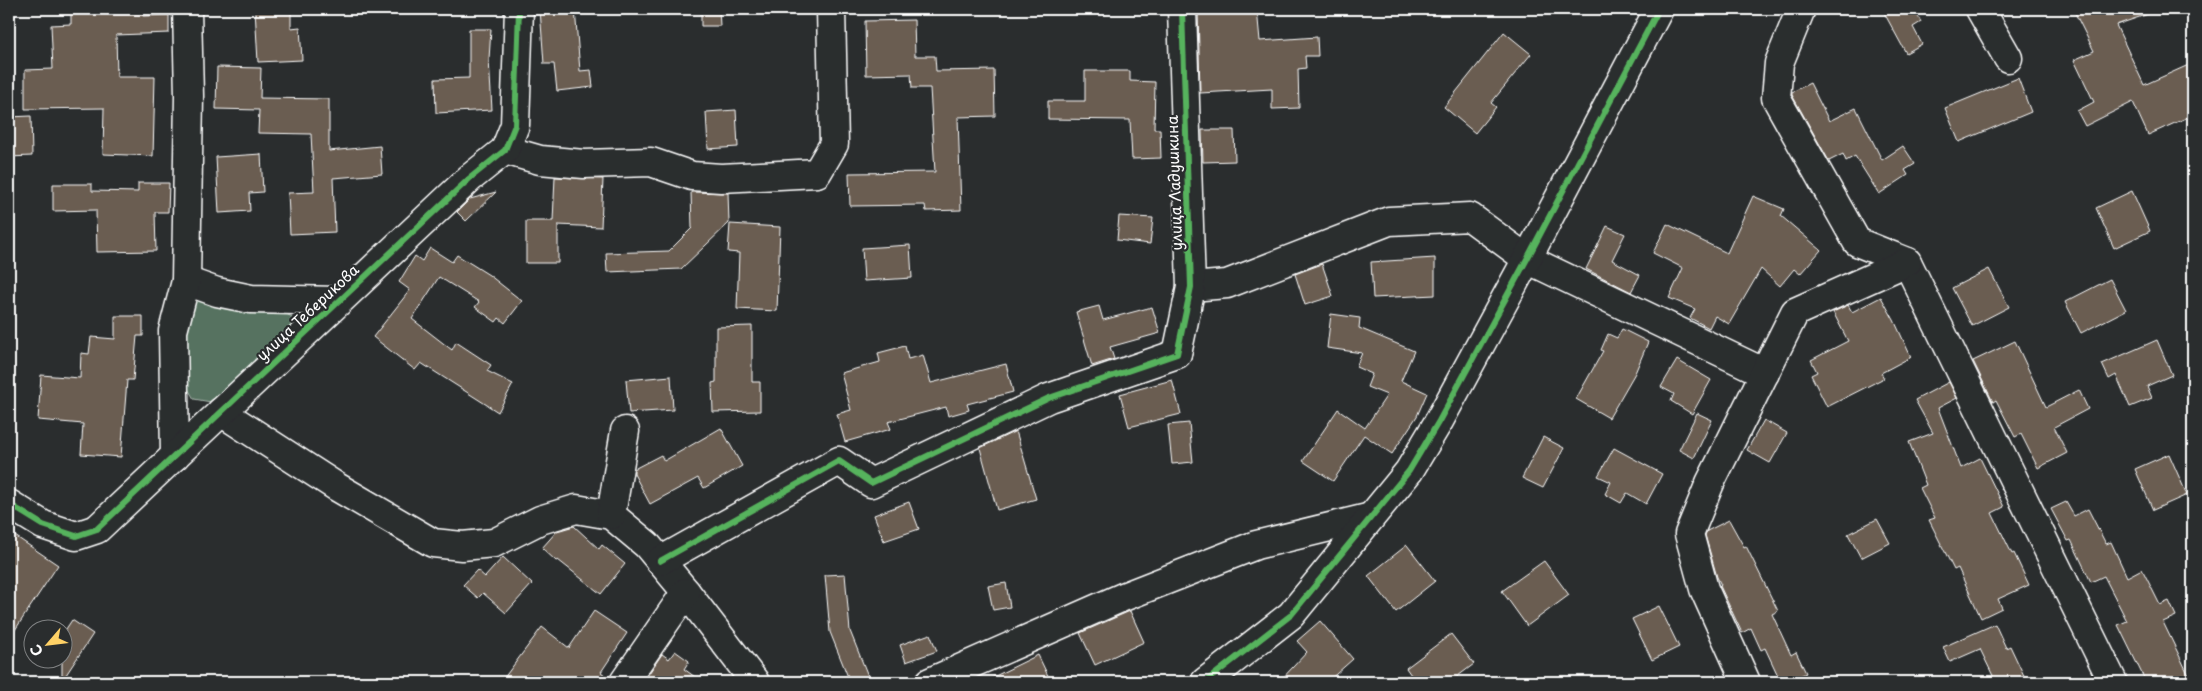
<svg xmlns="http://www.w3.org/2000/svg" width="2202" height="691" viewBox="0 0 2202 691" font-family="'Playpen Sans',sans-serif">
<rect width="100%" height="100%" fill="#2a2d2e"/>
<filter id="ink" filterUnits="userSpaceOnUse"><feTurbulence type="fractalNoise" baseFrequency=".02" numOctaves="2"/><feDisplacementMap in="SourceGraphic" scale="10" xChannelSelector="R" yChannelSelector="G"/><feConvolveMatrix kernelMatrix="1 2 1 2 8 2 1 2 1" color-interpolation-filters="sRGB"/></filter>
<g filter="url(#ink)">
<polygon fill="#577260" stroke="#abb8b0" points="189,298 275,308 292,317 291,328 264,359 211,402 194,399 183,380"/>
<g fill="#6a5d51" stroke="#fff">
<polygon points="71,9 143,9 143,16 169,15 169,33 116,35 117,77 155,77 153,156 103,154 104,108 25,109 25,70 53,69 51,25 71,24"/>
<polygon points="255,9 291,9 291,28 300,27 302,60 258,62"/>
<polygon points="540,9 575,9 580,71 591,70 593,87 557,91 554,64 544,64"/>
<polygon points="701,9 719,9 720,26 701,26"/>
<polygon points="1198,9 1257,9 1260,41 1317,37 1318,56 1305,56 1306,68 1298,69 1299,108 1272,109 1272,89 1200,93"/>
<polygon points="1882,9 1914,9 1921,22 1913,27 1922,44 1906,53"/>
<polygon points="2073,9 2153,9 2154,12 2116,25 2144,85 2193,63 2193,115 2148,135 2133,102 2085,126 2077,111 2094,102 2074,60 2094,51"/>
<polygon points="914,20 915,56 935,56 936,71 994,70 995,116 958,117 961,210 926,211 925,205 850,206 849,173 935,172 930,88 912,88 911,74 866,75 865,21"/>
<polygon points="469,29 491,29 489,59 492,110 436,113 435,79 469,78"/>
<polygon points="1504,32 1531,54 1491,103 1496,107 1475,133 1444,107"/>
<polygon points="217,67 261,68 260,98 329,99 329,151 380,146 382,174 333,178 335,232 290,234 288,193 314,192 311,134 258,133 259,110 216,109"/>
<polygon points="1085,71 1130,71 1130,81 1155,82 1154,129 1160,129 1161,158 1132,159 1130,120 1048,119 1048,101 1085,101"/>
<polygon points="2018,78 2031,112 1959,142 1945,108"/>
<polygon points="1810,83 1829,121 1856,108 1882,160 1903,146 1915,164 1905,170 1908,175 1879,194 1855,156 1846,161 1843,154 1829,161 1792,95 1792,92"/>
<polygon points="736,110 738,147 708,149 706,112"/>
<polygon points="31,116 32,156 9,157 9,117"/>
<polygon points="1202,130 1234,130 1235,161 1203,162"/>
<polygon points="261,154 263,192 249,193 250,211 219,213 216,157"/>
<polygon points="555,177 603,179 601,227 558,225 558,263 526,263 526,221 553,221"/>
<polygon points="138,183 169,183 168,212 155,212 156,251 97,252 96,210 53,211 53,184 92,184 92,191 138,192"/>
<polygon points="2132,191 2150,231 2114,248 2096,208"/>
<polygon points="496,192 466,221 457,212 470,199"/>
<polygon points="691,192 728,193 729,223 681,269 607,272 606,253 669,251 692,228"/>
<polygon points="1753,196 1784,209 1781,216 1821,250 1800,274 1794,269 1780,286 1761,269 1729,324 1715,316 1709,328 1690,318 1695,309 1669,298 1683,268 1653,253 1667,224 1727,253"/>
<polygon points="1119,216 1153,218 1150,244 1117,240"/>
<polygon points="730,224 780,227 777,311 737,309 739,253 728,252"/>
<polygon points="1607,226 1625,234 1612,260 1640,275 1631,292 1586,269"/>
<polygon points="910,245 912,278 864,281 862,248"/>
<polygon points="430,248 452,262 457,255 489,275 522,301 505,323 499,318 496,322 475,307 479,302 439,277 412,319 452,350 456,342 491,365 487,371 513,384 498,412 421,363 415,370 373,337 410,290 399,282 415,256 422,261"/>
<polygon points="1435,258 1435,295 1373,298 1371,262"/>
<polygon points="1322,264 1333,296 1305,305 1295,274"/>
<polygon points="1989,269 2009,307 1972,326 1952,288"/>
<polygon points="2110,279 2126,310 2081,333 2065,302"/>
<polygon points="1881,297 1894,320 1911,357 1881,373 1884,378 1827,407 1811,375 1817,372 1811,360 1848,341 1833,312 1848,305 1852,312"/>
<polygon points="1099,306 1103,320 1152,307 1160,333 1110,347 1114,359 1092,366 1076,312"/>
<polygon points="1331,314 1360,318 1359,328 1414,351 1401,381 1427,393 1417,416 1392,454 1364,435 1333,481 1303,461 1338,409 1365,428 1387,395 1367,387 1372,374 1356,367 1362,353 1327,348"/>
<polygon points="115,316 143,316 143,336 137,336 133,380 127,380 121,457 81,454 83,424 38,420 41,375 80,378 81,353 89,354 91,337 115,339"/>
<polygon points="752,326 752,382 760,382 760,411 713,412 712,383 716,382 716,327"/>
<polygon points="1622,329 1648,342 1635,373 1609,418 1576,399 1603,351 1601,350 1608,334 1617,338"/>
<polygon points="2157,340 2172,375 2147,386 2152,398 2130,407 2116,375 2109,379 2102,364"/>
<polygon points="2015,341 2046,407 2079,390 2088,409 2054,427 2067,453 2038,468 2021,434 2015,437 1996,400 1993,402 1973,361"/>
<polygon points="905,346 908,359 923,355 931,383 1006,364 1013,392 967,404 969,410 948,416 946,407 888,422 891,429 845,442 837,414 851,410 841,373 880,362 878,353"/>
<polygon points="1677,360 1711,380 1692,414 1671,401 1674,394 1661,387"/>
<polygon points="671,376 673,410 629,413 626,380"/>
<polygon points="1172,380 1181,414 1129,427 1120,394"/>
<polygon points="1949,382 1957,398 1938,408 1961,468 1980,458 2004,507 1992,513 2012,554 2014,553 2029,585 1998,599 2002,608 1981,618 1958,568 1954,570 1929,520 1935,518 1920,488 1926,485 1909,442 1933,433 1915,400"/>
<polygon points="1697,413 1712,420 1694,458 1679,450"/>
<polygon points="1764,420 1787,433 1770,463 1747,450"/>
<polygon points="1189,423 1193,462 1172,464 1168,425"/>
<polygon points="721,428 742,466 704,488 698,478 650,504 634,474 634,469 661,455 664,461"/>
<polygon points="1016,431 1036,499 997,510 980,448"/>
<polygon points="1543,437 1564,448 1543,488 1522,478"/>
<polygon points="1614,448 1662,474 1646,504 1627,493 1621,503 1605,494 1611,482 1598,476"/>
<polygon points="2169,454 2187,495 2153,510 2135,469"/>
<polygon points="909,502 919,529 884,541 874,515"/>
<polygon points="2066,502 2074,516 2088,509 2106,544 2111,542 2127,577 2142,569 2160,605 2169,601 2176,616 2163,622 2192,682 2146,682 2118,625 2127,621 2104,576 2091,582 2071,540 2068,541 2051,509"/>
<polygon points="1877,519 1890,543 1861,558 1848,534"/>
<polygon points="1729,520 1744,547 1746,546 1778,611 1772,614 1791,655 1796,652 1806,673 1788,682 1781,682 1765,648 1761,650 1751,628 1742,633 1720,586 1721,585 1717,577 1705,535 1707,531"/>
<polygon points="574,526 599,549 602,545 625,564 601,594 558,560 556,561 542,548 557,531"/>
<polygon points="15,536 58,565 9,639 9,546"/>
<polygon points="1407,545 1435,581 1396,612 1368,576"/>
<polygon points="503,557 532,584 506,613 483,593 478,598 463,585 477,570 485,577"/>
<polygon points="1544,561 1569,595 1527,626 1502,591"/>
<polygon points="845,574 850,631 868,676 854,682 850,682 830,632 825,575"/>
<polygon points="1006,583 1010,607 993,610 988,586"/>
<polygon points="1659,606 1679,647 1652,660 1632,619"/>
<polygon points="594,611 627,633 601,672 609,678 609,682 501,682 542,627 569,648"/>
<polygon points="1130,611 1144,642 1095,665 1080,633"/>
<polygon points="72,620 93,634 62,681 62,635"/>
<polygon points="1320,621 1353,659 1327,682 1279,682 1307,652 1297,641"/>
<polygon points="1995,624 2006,648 2010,646 2027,682 1996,682 1980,649 1950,662 1943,647"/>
<polygon points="930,634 937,651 906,662 900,645"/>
<polygon points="1451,634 1474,664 1450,682 1416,682 1406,668"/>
<polygon points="675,651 689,661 684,669 702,682 643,682 662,654 669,659"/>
<polygon points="1038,655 1051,682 983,682"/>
</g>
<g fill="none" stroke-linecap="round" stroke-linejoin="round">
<g stroke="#fff" stroke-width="31">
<g id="minor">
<polyline points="1801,9 1779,63 1776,98 1857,242 1907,262 2113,682"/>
<polyline points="1980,9 2008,58"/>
<polyline points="505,150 540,160 584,164 651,162 692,176 721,178 817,173 834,144 831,9"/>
<polyline points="186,281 217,292 251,299 338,301"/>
<polyline points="1191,287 1227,284 1389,221 1470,217 1527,259 1765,373"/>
<polyline points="221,412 337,487 433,543 462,546 494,543 540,520 576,509 611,515 647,545 686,592 755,682"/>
<polyline points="175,456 173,331 186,281 189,96 187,9"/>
<polyline points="9,504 43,525 76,536 97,529 470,178 505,150 515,125 519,9"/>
<polyline points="611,515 625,431"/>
<polyline points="660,561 839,461 871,483 1049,398 1177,354 1191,287 1182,9"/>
<polyline points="624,682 686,592"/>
<polyline points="930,682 1123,597 1256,545 1371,517"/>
<polyline points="1205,682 1291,615 1409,471 1439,421 1527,259 1659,9"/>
<polyline points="1746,682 1704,589 1689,534 1710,483 1795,312 1907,262"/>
</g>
</g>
<use href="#minor" stroke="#2a2d2e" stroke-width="28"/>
<g stroke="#2a2d2e" stroke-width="9">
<g id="cycleway">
<polyline points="9,504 43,525 76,536 97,529 470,178 505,150 515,125 519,9"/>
<polyline points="660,561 839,461 871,483 1049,398 1177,354 1191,287 1182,9"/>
<polyline points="1205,682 1291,615 1409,471 1439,421 1527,259 1659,9"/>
</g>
</g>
<use href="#cycleway" stroke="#56b35d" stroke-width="6"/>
</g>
</g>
<g text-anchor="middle" stroke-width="4.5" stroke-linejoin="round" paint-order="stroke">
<g font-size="15" fill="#fff" stroke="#2a2d2e">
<text transform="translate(1175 183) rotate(-92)" y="5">улица Ладушкина</text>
<text transform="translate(308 313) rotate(-43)" y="5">улица Теберикова</text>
</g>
</g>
<rect width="2202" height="691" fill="none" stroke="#2a2d2e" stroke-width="30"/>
<rect x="15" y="15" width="2172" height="661" fill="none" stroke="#fff" stroke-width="2" filter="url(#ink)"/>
<g transform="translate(48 644) rotate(242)"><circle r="24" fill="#2a2d2e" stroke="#7f8182"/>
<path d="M0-4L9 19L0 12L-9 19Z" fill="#ffd166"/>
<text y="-8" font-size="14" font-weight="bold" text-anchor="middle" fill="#ffffff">С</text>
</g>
</svg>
